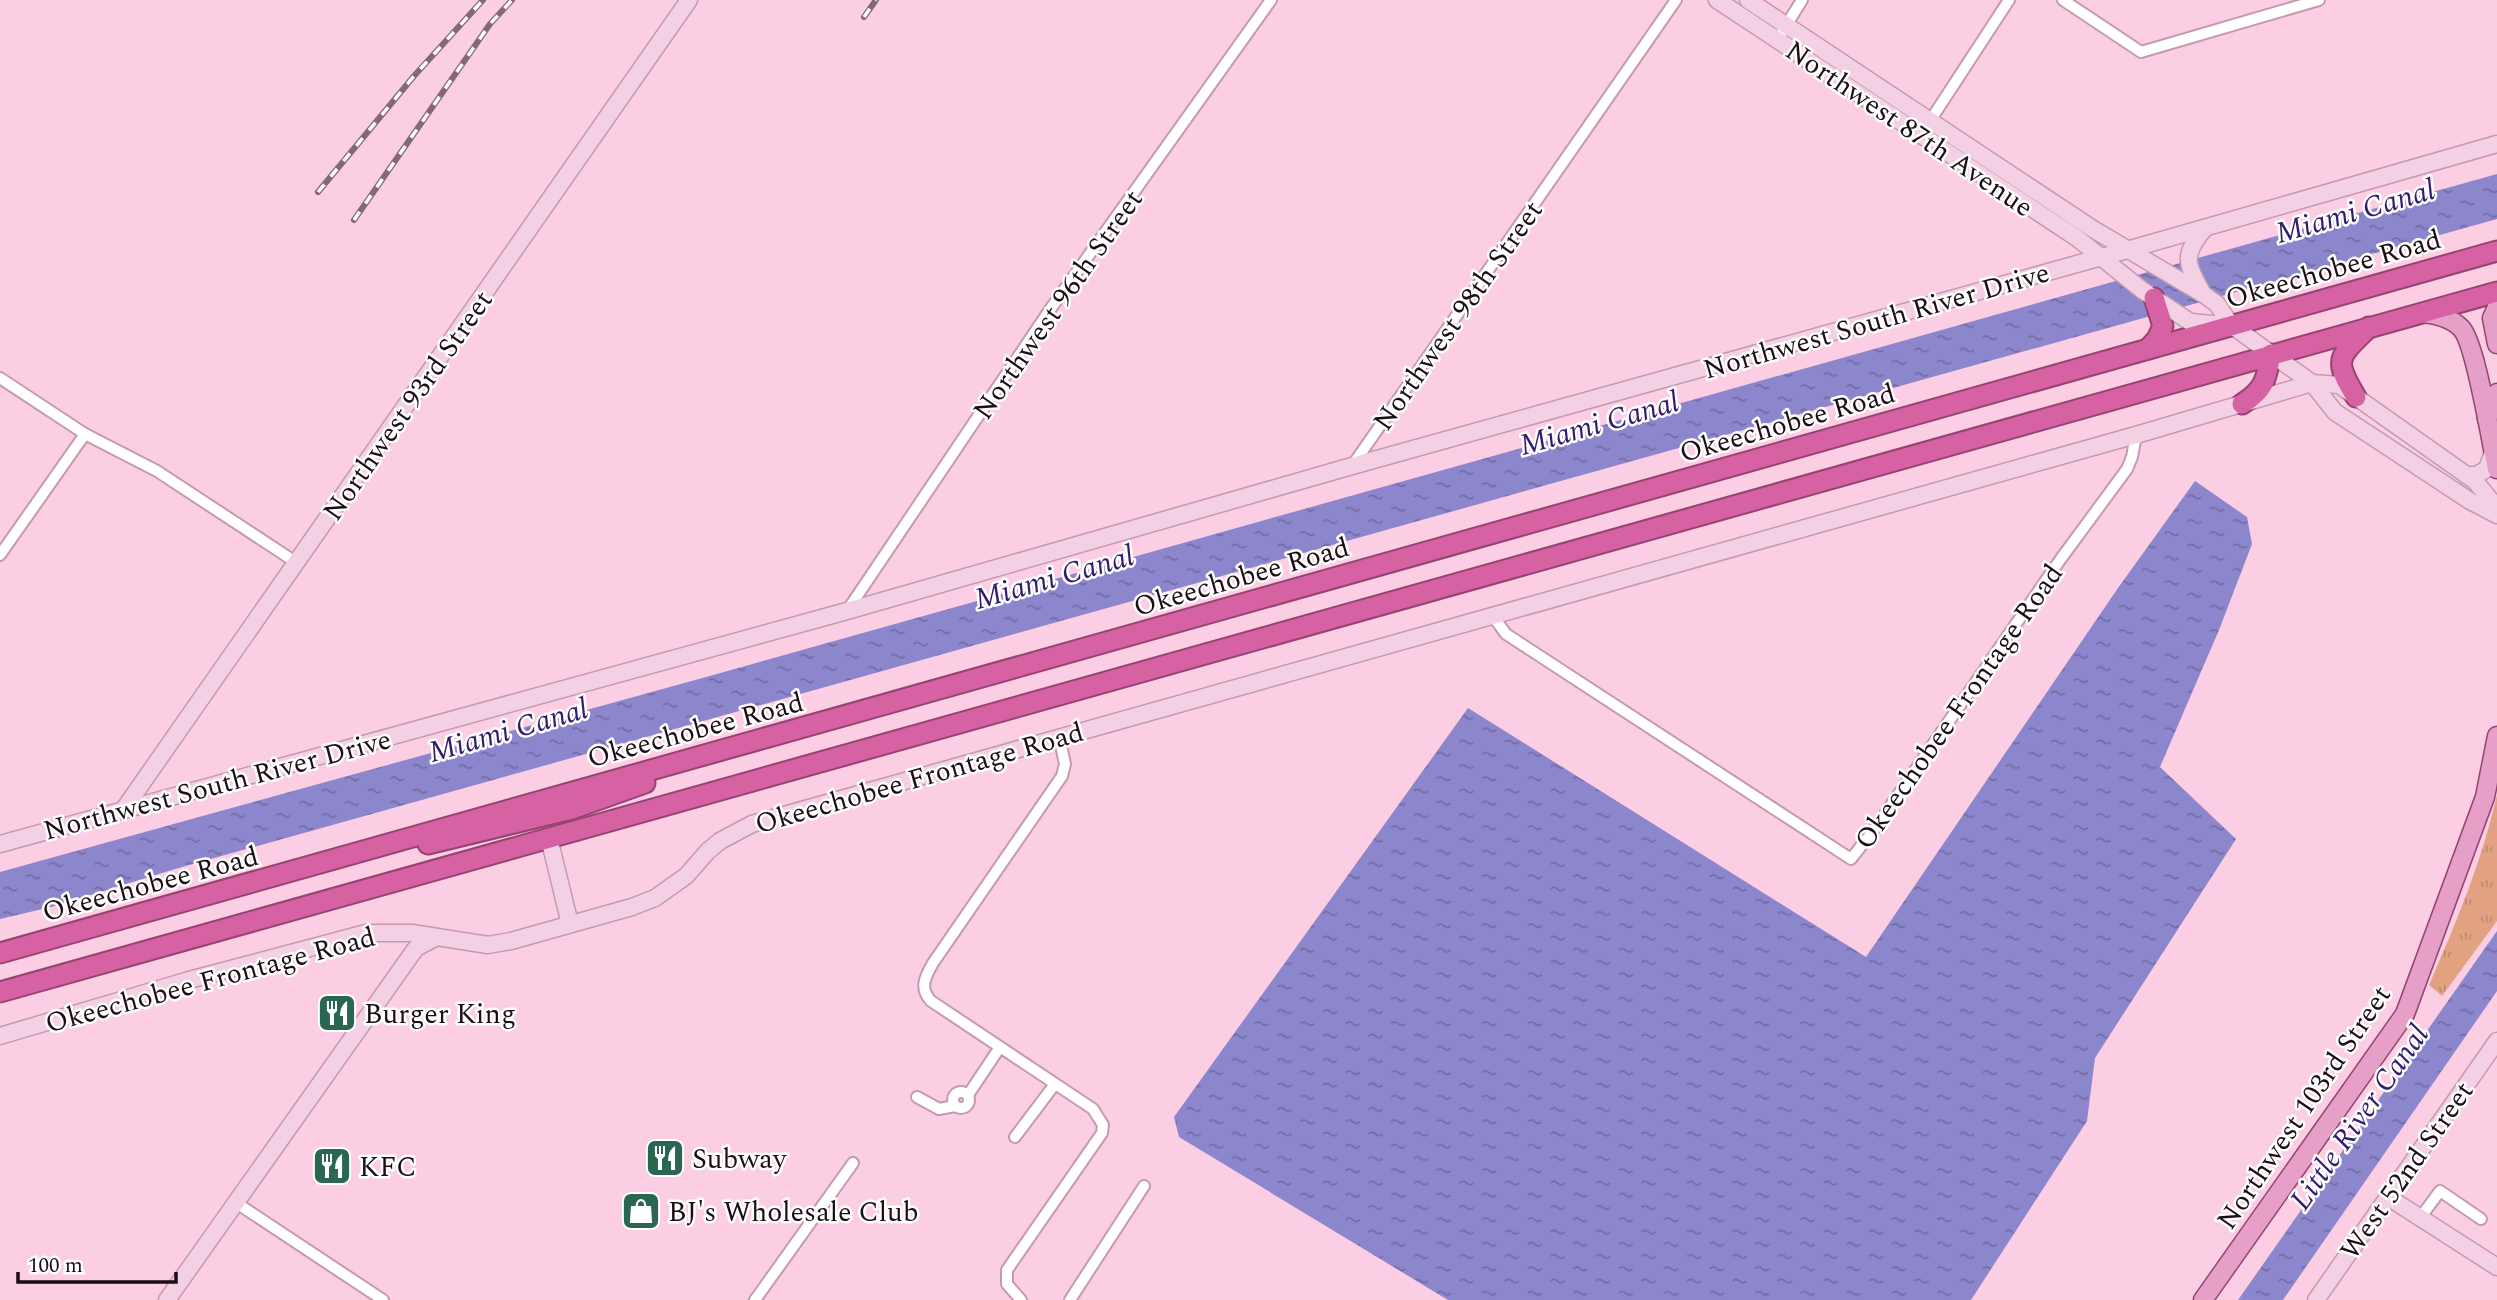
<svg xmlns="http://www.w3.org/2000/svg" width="2497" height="1300" viewBox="0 0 2497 1300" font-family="Spectral,serif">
<defs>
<pattern id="park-tufts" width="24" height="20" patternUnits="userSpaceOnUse" patternTransform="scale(1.75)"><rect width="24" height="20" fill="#e2a282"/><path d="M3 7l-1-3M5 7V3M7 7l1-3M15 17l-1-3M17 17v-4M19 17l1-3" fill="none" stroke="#c18a6f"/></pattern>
<pattern id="water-ripples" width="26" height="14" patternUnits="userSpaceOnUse" patternTransform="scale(1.75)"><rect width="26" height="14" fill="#8c86cc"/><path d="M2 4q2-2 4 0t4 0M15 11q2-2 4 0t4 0" fill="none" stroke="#726ca4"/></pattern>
</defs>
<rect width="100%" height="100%" fill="#fbcee4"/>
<path fill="url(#park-tufts)" d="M 2497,795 L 2497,921 L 2442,996 L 2429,985 C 2456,923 2482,861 2497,795 Z"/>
<g fill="url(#water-ripples)">
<polygon points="2497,174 2497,219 175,869 51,907 0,919 0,872 706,677"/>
<polygon points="2195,481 2247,517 2252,544 2219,630 2160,767 2236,839 2095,1058 2087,1121 1971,1300 1448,1300 1179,1137 1174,1117 1468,708 1866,957 2118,588"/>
<polygon points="2497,931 2497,991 2283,1300 2238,1300"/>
</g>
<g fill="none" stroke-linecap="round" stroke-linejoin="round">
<g stroke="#c59aaf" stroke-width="14">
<g id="street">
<polyline points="2063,0 2141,52 2319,0"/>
<polyline points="1777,40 1802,0"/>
<polyline points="1930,121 2009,0"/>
<polyline points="0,378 85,434 157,471 297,563"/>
<polyline points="1352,466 1676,0"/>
<polyline points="0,555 85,434"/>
<polyline points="847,611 1049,311 1271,0"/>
<polyline points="1492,615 1506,634 1851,859 1876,827 2060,560 2127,469 2132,457 2136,435"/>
<circle cx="961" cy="1100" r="8"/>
<polyline points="968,1095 1000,1047"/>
<polyline points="917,1097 939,1109 955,1106"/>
<polyline points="1015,1137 1055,1084"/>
<polyline points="235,1202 383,1300"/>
<polyline points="2420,1218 2440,1191 2481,1219"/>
<polyline points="755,1300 853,1163"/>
<path d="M 1021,1300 L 1007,1284 L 1007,1270 L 1102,1133 L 1103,1125 L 1093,1109 L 931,1001 C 919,988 925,977 933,963 L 1062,776 L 1065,764 L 1059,736"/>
<polyline points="1070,1300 1144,1186"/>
</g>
</g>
<g stroke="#c59aaf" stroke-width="19">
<g id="secondary">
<polyline points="1717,0 2077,238 2142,290 2190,322 2224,325"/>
<polyline points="1748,0 2093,229 2203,294 2217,304 2231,325 2312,383 2335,412 2470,501 2497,515"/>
<path d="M 2202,292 C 2186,263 2182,255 2205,228"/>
<polyline points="2466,475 2476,475 2487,469 2493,452"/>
<polyline points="124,809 689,0"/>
<polyline points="549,838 570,924"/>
<polyline points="0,844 847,611 1352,466 2127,250 2497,144"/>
<polyline points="0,1036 189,980 366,933 412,933 488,945 511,941 632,907 655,898 686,876 708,851 720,841 752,824 2136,435 2312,383 2339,385 2475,481 2497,508"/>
<polyline points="2388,1197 2497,1267"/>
<polyline points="167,1300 416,948 437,937"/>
<polyline points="2316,1300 2497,1041"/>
</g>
</g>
<g stroke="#954471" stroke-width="21">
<g id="primary">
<polyline points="2497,307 2492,318 2497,344"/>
<path d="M 2421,313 C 2436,314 2450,317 2461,328 C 2476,343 2491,443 2497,469"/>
<polyline points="2487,419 2497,393"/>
<polyline points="2203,1300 2405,1014 2485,797 2497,736"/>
</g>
</g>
<g stroke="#954471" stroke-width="23">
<g id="highway">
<polyline points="2148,349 2157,339 2163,326 2154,298"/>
<path d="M 2356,397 C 2332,358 2339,357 2369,327"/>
<path d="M 2242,404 C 2265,389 2266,380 2271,354"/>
<polyline points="428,844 572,809 645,783"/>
<polyline points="0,953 2497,251"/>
<polyline points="0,992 2497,292"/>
</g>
</g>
<use href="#street" stroke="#fff" stroke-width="10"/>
<use href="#secondary" stroke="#f3d0e3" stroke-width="16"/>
<use href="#primary" stroke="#e6a0c8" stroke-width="18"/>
<use href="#highway" stroke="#d661a3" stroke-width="19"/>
<g stroke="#846876" stroke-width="6">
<g id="rail">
<polyline points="864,17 876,0"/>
<polyline points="318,192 414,76 483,0"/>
<polyline points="354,220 490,24 512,0"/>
</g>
</g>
<use href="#rail" stroke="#fefefe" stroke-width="3.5" stroke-dasharray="10" stroke-linecap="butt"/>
</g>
<defs>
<g id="restaurant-square" transform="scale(2.0125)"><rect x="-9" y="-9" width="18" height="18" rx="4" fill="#2a6651" stroke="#fefefe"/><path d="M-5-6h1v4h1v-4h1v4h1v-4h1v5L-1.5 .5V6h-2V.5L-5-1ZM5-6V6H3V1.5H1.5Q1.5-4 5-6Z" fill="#fff"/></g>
<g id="shop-square" transform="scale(2.0125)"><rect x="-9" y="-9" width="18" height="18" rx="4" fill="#2a6651" stroke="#fefefe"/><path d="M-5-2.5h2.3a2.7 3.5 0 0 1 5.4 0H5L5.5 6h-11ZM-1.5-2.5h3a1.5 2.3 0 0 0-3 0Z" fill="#fff"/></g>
</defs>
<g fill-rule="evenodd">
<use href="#restaurant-square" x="337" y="1013"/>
<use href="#restaurant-square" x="665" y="1158"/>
<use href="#restaurant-square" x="332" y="1166"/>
<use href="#shop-square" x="641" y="1211"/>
</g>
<g text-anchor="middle" stroke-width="5" stroke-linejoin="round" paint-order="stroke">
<g font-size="28" fill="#1b0d14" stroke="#fefefe">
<text transform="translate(1910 128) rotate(34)" y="10">Northwest 87th Avenue</text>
<text transform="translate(2333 268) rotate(-16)" y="10">Okeechobee Road</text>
<text transform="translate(1057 304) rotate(-55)" y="10">Northwest 96th Street</text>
<text transform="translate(1457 315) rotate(-55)" y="10">Northwest 98th Street</text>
<text transform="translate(1876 320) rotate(-16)" y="10">Northwest South River Drive</text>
<text transform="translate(407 405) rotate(-55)" y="10">Northwest 93rd Street</text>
<text transform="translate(1787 422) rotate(-16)" y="10">Okeechobee Road</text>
<text transform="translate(1241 576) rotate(-16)" y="10">Okeechobee Road</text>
<text transform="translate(1958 706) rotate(-55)" y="10">Okeechobee Frontage Road</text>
<text transform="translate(695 729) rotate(-15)" y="10">Okeechobee Road</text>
<text transform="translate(919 777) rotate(-16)" y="10">Okeechobee Frontage Road</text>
<text transform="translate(217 784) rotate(-15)" y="10">Northwest South River Drive</text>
<text transform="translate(150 883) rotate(-15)" y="10">Okeechobee Road</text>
<text transform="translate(210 979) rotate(-15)" y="10">Okeechobee Frontage Road</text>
<text transform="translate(2303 1107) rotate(-56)" y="10">Northwest 103rd Street</text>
<text transform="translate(2406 1170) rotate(-55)" y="10">West 52nd Street</text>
</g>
<g font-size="28" fill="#1b0d14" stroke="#fefefe" text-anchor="start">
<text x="364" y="1023">Burger King</text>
<text x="692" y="1168">Subway</text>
<text x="359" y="1176">KFC</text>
<text x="668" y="1221">BJ's Wholesale Club</text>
</g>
<g font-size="30" font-style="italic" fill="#311d6f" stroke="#fefefe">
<text transform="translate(2355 211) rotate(-16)" y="10">Miami Canal</text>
<text transform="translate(1599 423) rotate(-16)" y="10">Miami Canal</text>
<text transform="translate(1054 577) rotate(-16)" y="10">Miami Canal</text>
<text transform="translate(508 730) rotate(-16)" y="10">Miami Canal</text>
<text transform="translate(2359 1117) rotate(-55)" y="10">Little River Canal</text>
</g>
</g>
<path d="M18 1272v10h158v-10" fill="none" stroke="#1b0d14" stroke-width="3.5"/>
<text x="28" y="1272" font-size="21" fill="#1b0d14" stroke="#fefefe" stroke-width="5" paint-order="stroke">100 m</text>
</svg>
